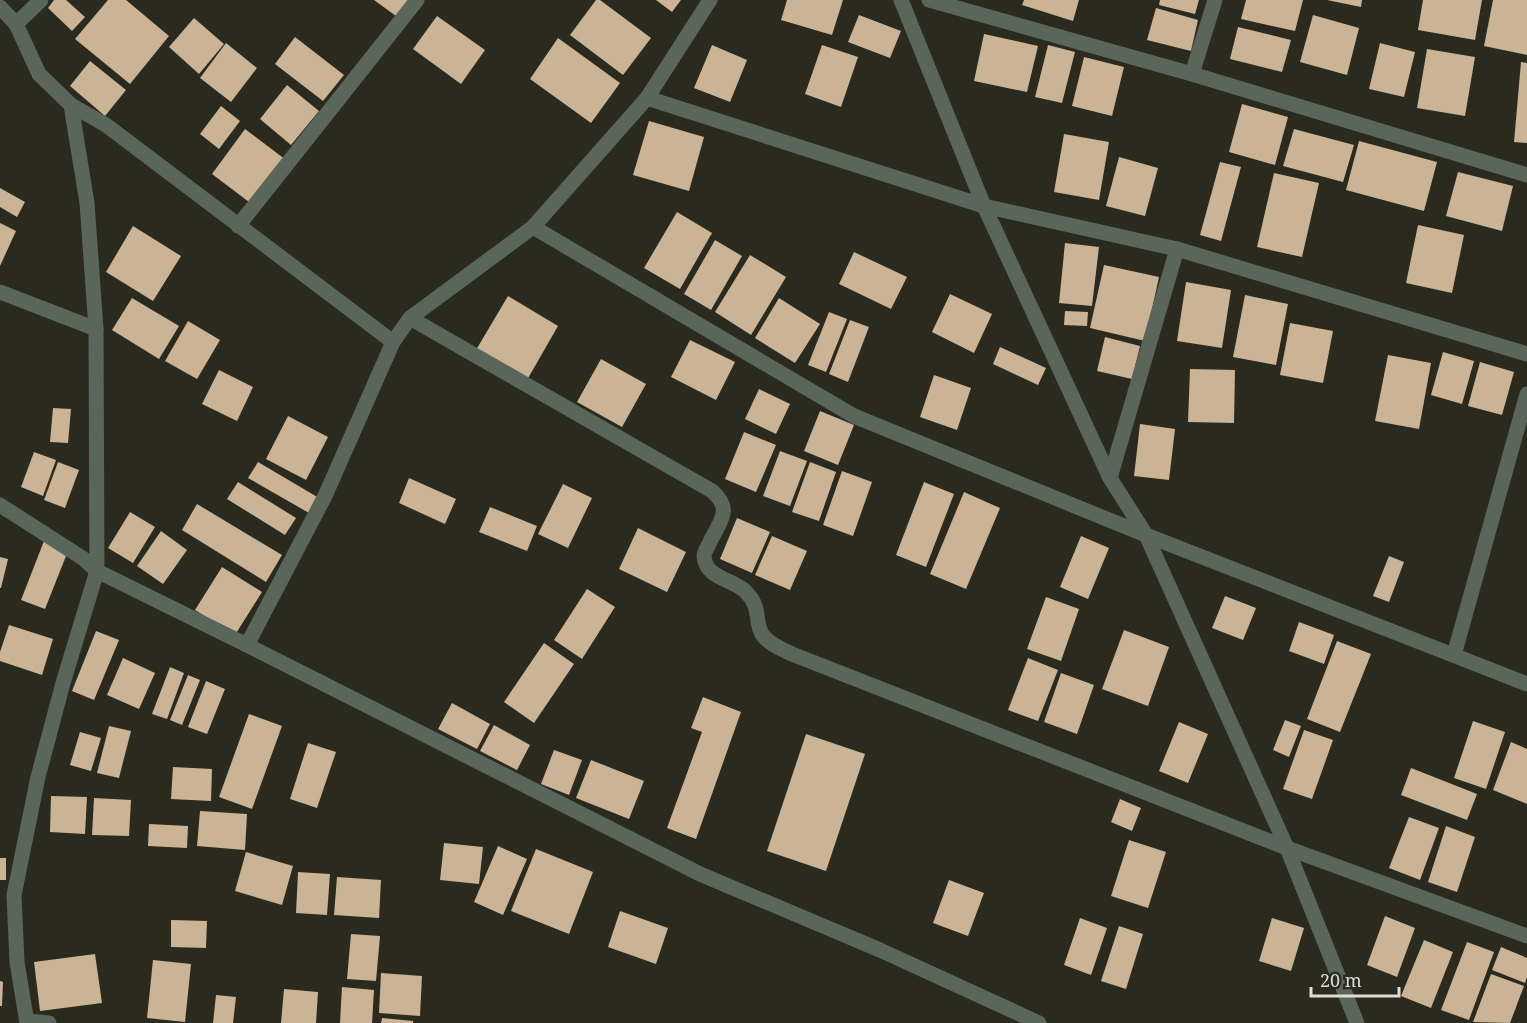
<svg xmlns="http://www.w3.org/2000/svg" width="1527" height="1023" viewBox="0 0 1527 1023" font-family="'Noto Serif',serif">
<rect width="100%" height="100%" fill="#2a2a1f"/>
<g fill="#cab495">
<polygon points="54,0 66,0 85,17 72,31 48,8"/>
<polygon points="108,0 126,0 169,36 130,84 75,39"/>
<polygon points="374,0 408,0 396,16"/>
<polygon points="596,0 600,0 651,38 623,75 570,35"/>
<polygon points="656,0 681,0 672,12"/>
<polygon points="787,0 843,0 832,35 781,20"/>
<polygon points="1024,0 1079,0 1073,21 1022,5"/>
<polygon points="1160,0 1199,0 1195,14 1159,5"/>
<polygon points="1246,0 1303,0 1295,31 1241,19"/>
<polygon points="1327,0 1362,0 1361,7"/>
<polygon points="1423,0 1482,0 1475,40 1418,30"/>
<polygon points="1493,0 1527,0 1527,55 1484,46"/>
<polygon points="1156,8 1198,20 1191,51 1147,40"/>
<polygon points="859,15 901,31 890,58 848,42"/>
<polygon points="1313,15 1359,28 1347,75 1300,62"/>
<polygon points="437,16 485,50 461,84 413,49"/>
<polygon points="194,18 224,44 199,74 169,47"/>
<polygon points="1238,27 1291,40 1282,72 1230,59"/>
<polygon points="984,34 1038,46 1027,92 974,81"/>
<polygon points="295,37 344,75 323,101 275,64"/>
<polygon points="558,38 620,83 591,123 530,79"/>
<polygon points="226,43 257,68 231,102 200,78"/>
<polygon points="1380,43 1415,52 1404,97 1369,89"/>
<polygon points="712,45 747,60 730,102 694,88"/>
<polygon points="822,45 858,57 841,107 805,94"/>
<polygon points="1048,45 1075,52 1062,103 1035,97"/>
<polygon points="1427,49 1475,57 1465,116 1417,108"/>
<polygon points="1084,57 1124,67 1112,116 1072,106"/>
<polygon points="90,61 126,90 105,116 70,86"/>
<polygon points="1521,62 1527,63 1527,143 1514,142"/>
<polygon points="287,85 319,111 291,145 260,119"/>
<polygon points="1242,104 1288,117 1275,165 1229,152"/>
<polygon points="221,106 240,121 219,149 200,134"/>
<polygon points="649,121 704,137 689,191 633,175"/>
<polygon points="245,129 286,160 253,205 212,174"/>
<polygon points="1294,129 1354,145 1343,182 1283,166"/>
<polygon points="1064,134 1109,142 1099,200 1054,192"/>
<polygon points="1359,141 1437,162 1424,211 1346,190"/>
<polygon points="1119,157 1158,168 1145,216 1106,206"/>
<polygon points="1220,162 1241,167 1221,241 1200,235"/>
<polygon points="1458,172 1513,186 1502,231 1446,216"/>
<polygon points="1274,173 1319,183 1302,257 1257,247"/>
<polygon points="0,188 25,202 17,217 0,207"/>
<polygon points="677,212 712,233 680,289 644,268"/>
<polygon points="0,223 16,231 0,266"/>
<polygon points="1418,225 1464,235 1452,293 1406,283"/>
<polygon points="133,226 181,256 153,301 106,272"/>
<polygon points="715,240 742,256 711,310 684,294"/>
<polygon points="1065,243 1099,247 1092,306 1059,303"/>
<polygon points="854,252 907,277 891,309 839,284"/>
<polygon points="750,255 786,277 751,335 715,312"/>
<polygon points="1104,265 1159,277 1145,341 1090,328"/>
<polygon points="1186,282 1231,290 1222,348 1177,341"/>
<polygon points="950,294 992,314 974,353 932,332"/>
<polygon points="1245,295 1288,304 1276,365 1233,357"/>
<polygon points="508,296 558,326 527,380 476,350"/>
<polygon points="132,298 179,326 159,359 112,330"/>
<polygon points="779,298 820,324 795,363 755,338"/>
<polygon points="1065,311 1088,312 1087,326 1064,325"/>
<polygon points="829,312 847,319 826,372 808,365"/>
<polygon points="850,320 869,327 848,382 829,374"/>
<polygon points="188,321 220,340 197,379 165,361"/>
<polygon points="1290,323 1333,331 1323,383 1280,375"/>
<polygon points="1105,337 1140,346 1132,379 1097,371"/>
<polygon points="690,340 735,362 716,400 671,377"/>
<polygon points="1000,347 1046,368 1038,385 993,364"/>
<polygon points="1443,352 1474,361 1462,404 1431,395"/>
<polygon points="1388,355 1431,363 1419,429 1375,421"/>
<polygon points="601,359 646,384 622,427 577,402"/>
<polygon points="1480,362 1514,372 1502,415 1468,406"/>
<polygon points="1190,369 1235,370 1234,423 1188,422"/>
<polygon points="219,370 253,387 237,421 202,404"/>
<polygon points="934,375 971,388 957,430 920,417"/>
<polygon points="759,389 790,404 776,434 745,419"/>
<polygon points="53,408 71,409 68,443 50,442"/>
<polygon points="820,411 854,425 838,465 804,451"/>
<polygon points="288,416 328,437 306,480 266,459"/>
<polygon points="1140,424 1175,429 1169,480 1134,476"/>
<polygon points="744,432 776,445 756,492 725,479"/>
<polygon points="780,451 807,461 790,506 763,496"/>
<polygon points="34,452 56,460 43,496 21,487"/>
<polygon points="58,462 79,470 65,508 44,500"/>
<polygon points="258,462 319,498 309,513 248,478"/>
<polygon points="810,462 836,472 819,521 792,512"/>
<polygon points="842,471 872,482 853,536 823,525"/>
<polygon points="409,478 456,499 445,524 399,503"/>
<polygon points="238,482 296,518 285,535 227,499"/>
<polygon points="924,482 954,494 926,567 896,555"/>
<polygon points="563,484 592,498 568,548 538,534"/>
<polygon points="964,492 1000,508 966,589 930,574"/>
<polygon points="197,504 282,555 266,582 182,530"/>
<polygon points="490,507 537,526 527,551 479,532"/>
<polygon points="130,512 155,527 133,563 108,548"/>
<polygon points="737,518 770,532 752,573 720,559"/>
<polygon points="638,528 686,552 667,592 619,569"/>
<polygon points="161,531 187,550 163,584 137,566"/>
<polygon points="772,536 807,551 790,590 755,575"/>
<polygon points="1081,536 1109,548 1088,599 1060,587"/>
<polygon points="44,541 68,551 45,609 21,600"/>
<polygon points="1389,556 1404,562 1389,602 1373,596"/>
<polygon points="0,557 8,559 1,588 0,588"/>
<polygon points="222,567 262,592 235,635 195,610"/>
<polygon points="587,589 615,607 582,659 554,640"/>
<polygon points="1225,596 1256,608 1243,640 1212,628"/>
<polygon points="1046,597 1079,609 1061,661 1027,649"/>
<polygon points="1299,622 1334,635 1324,664 1289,651"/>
<polygon points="9,625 53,639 42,675 0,661 0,652"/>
<polygon points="1124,630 1169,647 1148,706 1102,689"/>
<polygon points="96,631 119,640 94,700 72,691"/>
<polygon points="1337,641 1371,654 1340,732 1307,719"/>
<polygon points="544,643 574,664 534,723 504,702"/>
<polygon points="123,658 155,673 139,709 107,695"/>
<polygon points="1028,658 1058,670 1038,721 1008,710"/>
<polygon points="170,667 184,673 167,719 152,714"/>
<polygon points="1061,673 1094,685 1077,734 1044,722"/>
<polygon points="188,675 200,680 182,725 170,720"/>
<polygon points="206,681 225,689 207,734 188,727"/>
<polygon points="703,697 741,712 696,839 667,828 702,732 691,728"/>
<polygon points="452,703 490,724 477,749 438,729"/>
<polygon points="249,714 282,726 252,809 219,797"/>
<polygon points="1285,720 1301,726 1289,757 1273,750"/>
<polygon points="1473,721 1505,732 1486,789 1454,778"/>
<polygon points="1179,722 1208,734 1188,783 1159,771"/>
<polygon points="494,725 530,745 517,770 480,751"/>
<polygon points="109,726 131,731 119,778 97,773"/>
<polygon points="1304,730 1333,740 1312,799 1283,789"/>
<polygon points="80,732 101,738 91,771 70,765"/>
<polygon points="806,734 865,754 826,871 767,851"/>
<polygon points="1511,742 1527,749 1527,804 1493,790"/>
<polygon points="308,743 336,752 317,808 290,799"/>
<polygon points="554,750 582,760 569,795 541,784"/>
<polygon points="591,760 644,781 629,819 576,798"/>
<polygon points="173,767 212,769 211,801 171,799"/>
<polygon points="1411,768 1477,794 1467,820 1401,795"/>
<polygon points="51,796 87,797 85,834 50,832"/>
<polygon points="94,798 131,800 129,836 92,835"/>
<polygon points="1120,799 1141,808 1132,831 1111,822"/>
<polygon points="200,811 247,814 245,850 197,846"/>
<polygon points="1409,817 1439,828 1420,880 1389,868"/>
<polygon points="149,824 188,826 187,848 148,846"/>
<polygon points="1446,826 1475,837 1457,892 1428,882"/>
<polygon points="1129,840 1166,852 1148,908 1111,896"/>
<polygon points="444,843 483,847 479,884 440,880"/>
<polygon points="498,846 527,859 503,915 474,902"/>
<polygon points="536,849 593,872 569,934 511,911"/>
<polygon points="246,852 293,866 282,905 235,891"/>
<rect x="0" y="858" width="6" height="22"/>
<polygon points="298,872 330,874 327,915 296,913"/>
<polygon points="337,877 381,880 379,918 334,915"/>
<polygon points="949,880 984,893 968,936 933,923"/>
<polygon points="620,911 668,928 656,964 608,947"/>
<polygon points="1385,916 1415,928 1397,977 1367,965"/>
<polygon points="1080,918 1107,928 1091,975 1064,965"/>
<polygon points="1272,918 1304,928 1291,971 1259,961"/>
<polygon points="171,920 207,921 206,948 171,947"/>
<polygon points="1119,926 1143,934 1126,989 1101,981"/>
<polygon points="351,934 380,936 376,981 347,979"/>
<polygon points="1424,940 1453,952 1431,1008 1401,996"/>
<polygon points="1467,942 1494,952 1469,1020 1441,1010"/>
<polygon points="1501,947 1527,958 1527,977 1525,983 1492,970"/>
<polygon points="95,954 102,1003 40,1011 34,962"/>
<polygon points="153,960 191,964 185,1022 147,1018"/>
<polygon points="381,973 422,976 420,1016 379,1013"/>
<polygon points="1491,974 1524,986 1510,1023 1473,1022"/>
<polygon points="0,981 3,982 2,1006 0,1006"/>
<polygon points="342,987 374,990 372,1023 340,1023"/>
<polygon points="284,989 318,992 316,1023 281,1023"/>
<polygon points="216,995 236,997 233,1023 213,1023"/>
<polygon points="382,1018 413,1021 413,1023 381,1023"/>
</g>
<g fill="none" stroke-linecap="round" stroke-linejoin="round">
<g stroke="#5b665a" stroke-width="15">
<polyline points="901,0 984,206 1110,478 1146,535 1287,848 1357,1023"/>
<polyline points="929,0 1192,74 1527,175"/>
<polyline points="0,7 16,24 39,74 71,105 106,125 393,342"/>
<polyline points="16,24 41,0"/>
<polyline points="1192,74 1215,0"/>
<polyline points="647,98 984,206 1177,249 1527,354"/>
<polyline points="238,226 417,0"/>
<polyline points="533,227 854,416 1146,535 1527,684"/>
<polyline points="0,292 96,329"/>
<path d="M 410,318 L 712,491 C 734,510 719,522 709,544 C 707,548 704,552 704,556 C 705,578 732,579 745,591 C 762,607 754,621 762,634 C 768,644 782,649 792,654 L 1287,848 L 1527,936"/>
<polyline points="1110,478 1177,249"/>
<polyline points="0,505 84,559 97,571 247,645 700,874 880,950 1039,1023"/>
<polyline points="247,645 325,496 393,342 410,318 533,227 647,98 710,0"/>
<polyline points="1454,655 1527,394"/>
<polyline points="27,1021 49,1023"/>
<polyline points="27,1023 17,962 14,895 38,777 63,683 97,571 96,329 87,203 71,105"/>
</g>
</g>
<path d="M1311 987v9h88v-9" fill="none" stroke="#ddddd6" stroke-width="3"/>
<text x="1320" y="987" font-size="18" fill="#ddddd6" stroke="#2a2a1f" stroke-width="4.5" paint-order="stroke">20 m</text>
</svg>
